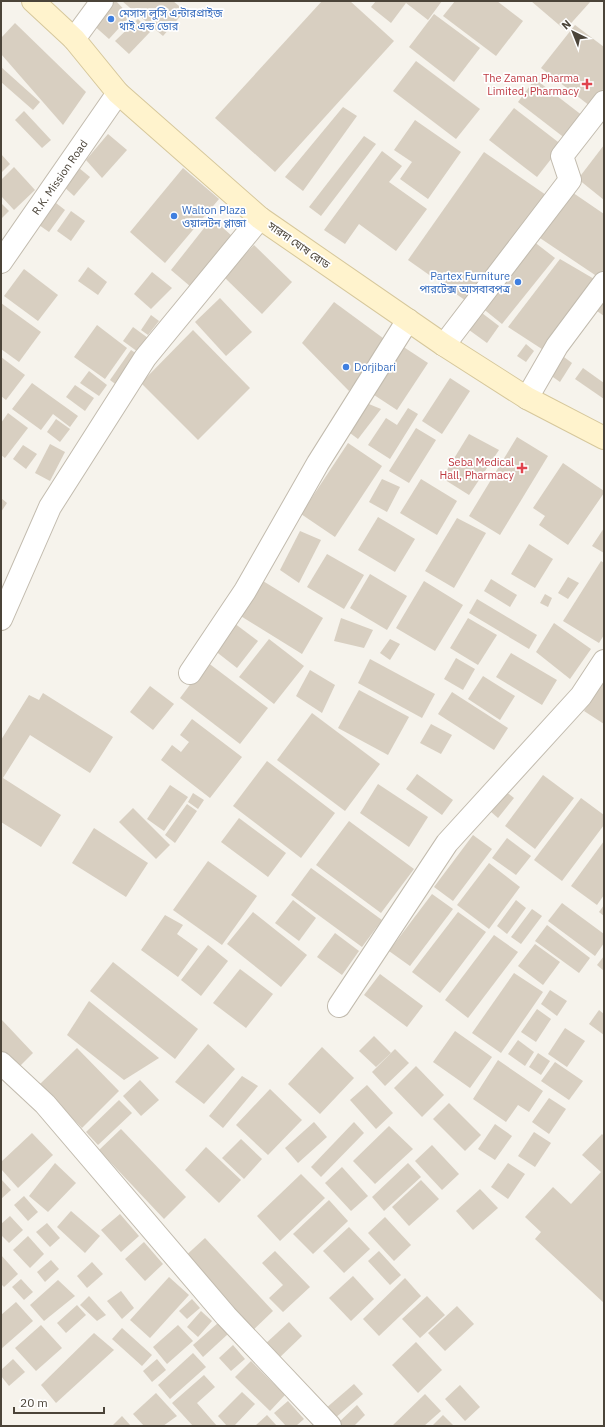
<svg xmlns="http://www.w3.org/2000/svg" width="605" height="1427" viewBox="0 0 605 1427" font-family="'IBM Plex Sans','Noto Sans Bengali',sans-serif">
<rect width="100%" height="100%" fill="#f6f3ec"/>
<g fill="#d8cfc1">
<polygon points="110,1 116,1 130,16 109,39 91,23"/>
<polygon points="122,1 173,1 185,11 163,36"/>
<polygon points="322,1 350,1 394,41 275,172 215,118"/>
<polygon points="376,1 442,1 428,20 406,3 391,23 371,7"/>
<polygon points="455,1 497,1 523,21 496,56 443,16"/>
<polygon points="531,1 591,1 565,30"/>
<polygon points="434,14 480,48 454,82 409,47"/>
<polygon points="138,19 150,32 129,54 115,41"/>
<polygon points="15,23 86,92 63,125 1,54 1,38"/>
<polygon points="575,25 604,47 604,88 590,106 541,68"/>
<polygon points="416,61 480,109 456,139 393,91"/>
<polygon points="1,67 40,102 33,110 1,82"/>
<polygon points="535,79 583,116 566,139 518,102"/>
<polygon points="343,107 357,116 303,191 285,177"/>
<polygon points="514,108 562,145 537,177 489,140"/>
<polygon points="24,111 51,140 42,148 15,120"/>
<polygon points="415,120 461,152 428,199 400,179 412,162 394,150"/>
<polygon points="108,134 127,150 102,178 86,160"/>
<polygon points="364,136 376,144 321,216 309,207"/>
<polygon points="604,145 604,200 578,179"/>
<polygon points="382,151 402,166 389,182 427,209 396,251 359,224 345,244 324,230"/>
<polygon points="484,152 546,195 469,303 408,260"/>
<polygon points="1,154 10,164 1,173"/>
<polygon points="14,167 35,190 14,210 1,196 1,180"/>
<polygon points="79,168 90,177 74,196 63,186"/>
<polygon points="183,168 219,199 165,263 130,232"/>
<polygon points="566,188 604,214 604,269 598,277 534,234"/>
<polygon points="1,203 9,211 1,219"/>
<polygon points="56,203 65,210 49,232 39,225"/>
<polygon points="71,211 85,221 71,241 57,231"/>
<polygon points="212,218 232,236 191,287 171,270"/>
<polygon points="533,241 555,258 502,324 481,307"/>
<polygon points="254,245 292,282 262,314 224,277"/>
<polygon points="560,259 601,283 548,353 508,327"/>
<polygon points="88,267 107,282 98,295 78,281"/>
<polygon points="24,269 58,295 38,321 4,296"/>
<polygon points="152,272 172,288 151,309 134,294"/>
<polygon points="220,298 252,332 226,356 195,322"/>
<polygon points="604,300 604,316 597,311"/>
<polygon points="334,302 387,341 349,391 302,343"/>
<polygon points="1,303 41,332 19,362 1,349"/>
<polygon points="478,310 499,326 487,343 465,327"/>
<polygon points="151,315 159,321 148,335 141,330"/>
<polygon points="97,325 127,348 105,379 74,357"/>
<polygon points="133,327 148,338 138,352 123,341"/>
<polygon points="193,330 250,388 198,440 141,383"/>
<polygon points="399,344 428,363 397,410 368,391"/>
<polygon points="526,344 534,351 526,362 517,356"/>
<polygon points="131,350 140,356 118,386 110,380"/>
<polygon points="556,351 572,363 560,382 543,370"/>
<polygon points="1,357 25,375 6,400 1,396"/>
<polygon points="583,368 604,383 604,399 575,379"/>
<polygon points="89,371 107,385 99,396 80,383"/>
<polygon points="450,378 470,391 442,434 422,421"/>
<polygon points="32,383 78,416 70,427 53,414 41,430 12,409"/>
<polygon points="75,385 94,398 85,411 66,397"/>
<polygon points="364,402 381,409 358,439 346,430"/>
<polygon points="408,408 418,414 390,459 368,445 386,418 397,425"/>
<polygon points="8,413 28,428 5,458 1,455 1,423"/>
<polygon points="56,419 70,429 60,442 47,432"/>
<polygon points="416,428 436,440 409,483 389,471"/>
<polygon points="469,434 499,450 469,495 442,478"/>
<polygon points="517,437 548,456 500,535 469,516"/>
<polygon points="348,443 382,466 335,537 301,514"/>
<polygon points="50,444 65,452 50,481 35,473"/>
<polygon points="23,445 37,454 26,469 13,459"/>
<polygon points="563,463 604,491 604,493 568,545 539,525 545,516 533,508"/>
<polygon points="382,479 400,487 387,512 369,502"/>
<polygon points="421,479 457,501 437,535 400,513"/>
<polygon points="1,498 7,503 1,512"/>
<polygon points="378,517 415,539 395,572 358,550"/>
<polygon points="457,518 486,533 454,588 425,571"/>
<polygon points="604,528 604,553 592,546"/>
<polygon points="300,531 321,540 299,583 280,570"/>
<polygon points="529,544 553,559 535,588 511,574"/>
<polygon points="327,554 364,575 344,609 307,587"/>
<polygon points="601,561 604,563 604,635 599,643 563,621"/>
<polygon points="370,574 407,596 387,630 350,608"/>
<polygon points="568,577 579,583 568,599 558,593"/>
<polygon points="491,579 517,595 510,607 484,591"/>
<polygon points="263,581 323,618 302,654 239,615"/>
<polygon points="424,581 463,605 435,651 396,628"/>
<polygon points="545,594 552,598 548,607 540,603"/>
<polygon points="477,599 537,635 529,649 469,613"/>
<polygon points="341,618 373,630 364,648 334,641"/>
<polygon points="468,618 497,635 478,665 450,648"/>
<polygon points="234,623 258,641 237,668 214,650"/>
<polygon points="554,623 591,649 570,679 536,652"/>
<polygon points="269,639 304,666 274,704 239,677"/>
<polygon points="390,639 400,644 390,660 380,653"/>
<polygon points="511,653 557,680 542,705 496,677"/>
<polygon points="456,658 475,669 463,690 444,679"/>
<polygon points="370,659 435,694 422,718 358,683"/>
<polygon points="207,662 268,708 240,744 180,698"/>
<polygon points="310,670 335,685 322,713 296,696"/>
<polygon points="483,676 515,696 500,720 468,699"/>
<polygon points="604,682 604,724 584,711"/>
<polygon points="150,686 174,704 153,730 130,712"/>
<polygon points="359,690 409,717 388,755 338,728"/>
<polygon points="452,692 508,728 494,750 438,714"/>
<polygon points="43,693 113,737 90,773 30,735 3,778 61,815 41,847 1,822 1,740 29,695 39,700"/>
<polygon points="312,713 380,764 345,811 277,760"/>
<polygon points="192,719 242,757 210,798 161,760 172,745 181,752 189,742 180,735"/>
<polygon points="431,724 452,735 441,754 420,743"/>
<polygon points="267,761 335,813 301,858 233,806"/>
<polygon points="417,774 453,800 442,815 406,789"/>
<polygon points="543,775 574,798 535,849 505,826"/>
<polygon points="378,784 428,817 409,847 360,813"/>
<polygon points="170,785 188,797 164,831 147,819"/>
<polygon points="505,791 514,798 498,818 490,811"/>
<polygon points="193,793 204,800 198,809 188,802"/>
<polygon points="581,798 604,815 604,825 562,881 534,860"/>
<polygon points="187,804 197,811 175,843 165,835"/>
<polygon points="133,808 170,845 156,859 119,822"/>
<polygon points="239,818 286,853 268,877 221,842"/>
<polygon points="349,821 414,869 381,913 316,865"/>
<polygon points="94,828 148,863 126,897 72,863"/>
<polygon points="473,835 492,849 453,901 434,887"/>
<polygon points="507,838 531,856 516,875 492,858"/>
<polygon points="604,841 604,895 597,905 571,886"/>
<polygon points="208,861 257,896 222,945 173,910"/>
<polygon points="489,863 520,887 489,929 457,905"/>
<polygon points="311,868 382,920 362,947 291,895"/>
<polygon points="432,894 453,909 410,966 389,951"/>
<polygon points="293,900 316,918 299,941 275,923"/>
<polygon points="516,900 526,908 507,934 497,926"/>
<polygon points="562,903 604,934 604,943 595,956 548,921"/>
<polygon points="604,905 604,916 599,912"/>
<polygon points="532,909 542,916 521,944 511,937"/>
<polygon points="253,912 307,955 281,987 227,944"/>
<polygon points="458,912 486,932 440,993 412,972"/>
<polygon points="165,915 183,925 177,934 198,949 178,977 141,950"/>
<polygon points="547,925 590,958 579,973 535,941"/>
<polygon points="335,933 359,951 342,975 317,957"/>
<polygon points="494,935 518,952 468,1018 445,1000"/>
<polygon points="535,944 560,962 543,985 518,966"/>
<polygon points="208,945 228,961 201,996 181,980"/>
<polygon points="604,956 604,971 597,965"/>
<polygon points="113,962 198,1029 175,1059 90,991"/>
<polygon points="240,969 273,994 246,1028 213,1003"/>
<polygon points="514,973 543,992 501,1053 472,1033"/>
<polygon points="380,974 423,1006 407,1027 364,995"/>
<polygon points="550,990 567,1001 557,1016 541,1004"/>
<polygon points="89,1001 159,1058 124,1080 67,1035"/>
<polygon points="537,1009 551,1019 536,1042 521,1032"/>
<polygon points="599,1010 604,1014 604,1035 589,1024"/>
<polygon points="1,1019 33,1053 16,1070 1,1054"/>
<polygon points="565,1028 585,1041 567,1067 548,1054"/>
<polygon points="455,1031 492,1057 470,1088 433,1062"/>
<polygon points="374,1036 391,1053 376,1067 359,1051"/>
<polygon points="518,1040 534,1052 525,1066 508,1054"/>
<polygon points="208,1044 235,1069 204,1104 175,1082"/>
<polygon points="322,1047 354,1078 320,1114 288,1084"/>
<polygon points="77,1048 119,1091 82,1128 39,1085"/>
<polygon points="395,1049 409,1063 385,1086 372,1072"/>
<polygon points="538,1053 550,1061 541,1075 529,1067"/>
<polygon points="498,1060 543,1091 529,1112 518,1105 506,1122 473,1099"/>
<polygon points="555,1062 583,1081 569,1100 541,1081"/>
<polygon points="416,1066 444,1095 422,1117 394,1088"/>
<polygon points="242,1076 258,1086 223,1128 209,1116"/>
<polygon points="140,1080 159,1100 141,1116 123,1096"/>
<polygon points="367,1085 393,1113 376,1129 350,1100"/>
<polygon points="270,1089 302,1120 268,1155 236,1125"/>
<polygon points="549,1098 566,1109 549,1134 532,1122"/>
<polygon points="119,1100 132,1113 98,1145 86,1132"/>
<polygon points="449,1103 481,1135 465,1151 433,1119"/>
<polygon points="314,1122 327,1137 298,1163 285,1148"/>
<polygon points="354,1122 364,1133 321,1177 311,1167"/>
<polygon points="495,1124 512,1136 495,1160 478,1149"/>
<polygon points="389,1126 413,1149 375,1184 353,1161"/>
<polygon points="121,1129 186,1197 164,1219 99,1150"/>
<polygon points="534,1132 551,1143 535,1167 518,1156"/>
<polygon points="32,1133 53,1155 18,1188 1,1169 1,1162"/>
<polygon points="602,1134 604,1136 604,1303 535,1239 541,1232 525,1217 553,1187 571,1204 601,1172 582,1155"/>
<polygon points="241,1139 262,1159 244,1179 222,1158"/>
<polygon points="432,1145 459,1174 442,1190 415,1161"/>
<polygon points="206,1147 241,1180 219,1203 185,1170"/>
<polygon points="55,1163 76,1183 48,1212 29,1196"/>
<polygon points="408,1163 421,1177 384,1211 372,1197"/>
<polygon points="508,1163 525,1174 508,1199 491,1187"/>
<polygon points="342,1167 368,1196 351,1211 325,1183"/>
<polygon points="301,1174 325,1198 280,1241 257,1216"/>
<polygon points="1,1179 11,1190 1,1199"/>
<polygon points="421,1180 439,1199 409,1226 392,1207"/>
<polygon points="480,1189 498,1208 473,1230 456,1211"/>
<polygon points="24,1196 38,1212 28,1221 14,1205"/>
<polygon points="329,1200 348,1221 313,1254 293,1234"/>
<polygon points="71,1211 100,1236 85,1253 57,1227"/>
<polygon points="120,1214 139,1236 121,1252 101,1230"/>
<polygon points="10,1216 23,1230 9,1243 1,1235 1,1224"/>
<polygon points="385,1217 411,1245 394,1261 368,1233"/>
<polygon points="47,1223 60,1238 50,1247 36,1232"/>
<polygon points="349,1227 370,1249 344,1273 323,1251"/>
<polygon points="28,1236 44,1254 30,1268 13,1250"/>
<polygon points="205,1238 273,1311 251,1332 182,1259"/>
<polygon points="144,1242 163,1264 145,1281 125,1259"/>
<polygon points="275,1251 310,1287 283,1312 269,1298 283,1285 262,1263"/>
<polygon points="379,1251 401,1275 390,1285 368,1261"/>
<polygon points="1,1255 18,1274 4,1287 1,1284"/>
<polygon points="51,1260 59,1269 45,1282 37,1272"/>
<polygon points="92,1262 103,1274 87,1288 77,1276"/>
<polygon points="353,1276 374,1299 351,1321 329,1298"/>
<polygon points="169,1277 189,1295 150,1338 130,1320"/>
<polygon points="405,1278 421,1296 379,1336 363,1319"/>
<polygon points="21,1279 33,1292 24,1300 12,1287"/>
<polygon points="58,1280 75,1296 44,1321 30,1305"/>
<polygon points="121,1291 134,1308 122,1319 107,1301"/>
<polygon points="89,1296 106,1315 97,1321 80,1305"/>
<polygon points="427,1296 445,1315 420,1338 402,1319"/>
<polygon points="192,1299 200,1308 187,1319 179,1311"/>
<polygon points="16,1302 33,1321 1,1349 1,1315"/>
<polygon points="77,1305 86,1315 66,1333 57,1323"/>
<polygon points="457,1306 474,1324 445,1351 428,1333"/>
<polygon points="201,1311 212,1321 198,1337 187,1327"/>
<polygon points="289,1322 302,1336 277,1360 264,1345"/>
<polygon points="218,1323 228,1334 203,1357 193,1345"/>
<polygon points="41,1325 62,1348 36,1371 15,1348"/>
<polygon points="178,1325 193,1341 167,1364 153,1347"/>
<polygon points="122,1328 152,1355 142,1366 112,1339"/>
<polygon points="94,1333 114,1350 56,1403 41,1385"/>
<polygon points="416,1342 442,1370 418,1393 392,1365"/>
<polygon points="233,1345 245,1359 231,1371 219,1358"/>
<polygon points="193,1353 206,1367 170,1399 158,1385"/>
<polygon points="13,1359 25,1372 9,1386 1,1376 1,1370"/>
<polygon points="157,1359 166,1370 152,1382 143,1371"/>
<polygon points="251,1361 285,1395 270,1411 235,1377"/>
<polygon points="204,1375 215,1387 197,1403 217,1426 193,1426 172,1403"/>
<polygon points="354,1384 363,1394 334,1419 325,1409"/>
<polygon points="460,1385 480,1407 465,1421 445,1399"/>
<polygon points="242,1392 255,1404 234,1426 227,1426 218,1416"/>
<polygon points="156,1393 177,1416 163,1426 144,1426 133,1414"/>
<polygon points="425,1394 441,1411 424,1426 392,1426"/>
<polygon points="288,1401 304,1419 296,1426 286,1426 274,1413"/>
<polygon points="357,1405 365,1415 354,1426 341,1426 338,1423"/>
<polygon points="267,1415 277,1426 255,1426"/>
<polygon points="443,1415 454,1426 432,1426"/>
<polygon points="122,1416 131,1426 112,1426"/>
</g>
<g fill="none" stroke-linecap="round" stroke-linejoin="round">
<g stroke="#c2bbae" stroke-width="24">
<g id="street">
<polyline points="74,39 102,1"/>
<path id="s1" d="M 1,262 L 118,93"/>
<polyline points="444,345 570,180 562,156 604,102"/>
<polyline points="527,398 557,346 604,283"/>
<polyline points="1,619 50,507 145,358 260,218"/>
<polyline points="190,673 245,591 318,463 408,320"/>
<polyline points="339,1006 447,843 581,696 604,661"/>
<polyline points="1,1063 45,1104 226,1316 330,1426"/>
</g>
</g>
<g stroke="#d6c79b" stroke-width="24">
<polyline id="secondary" points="33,1 74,39 118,93 260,218 444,345 527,398 604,438"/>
</g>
<use href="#street" stroke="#fff" stroke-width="22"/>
<use href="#secondary" stroke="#fff3cd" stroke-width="22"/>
</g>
<g fill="#3f7fe0" stroke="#fff" stroke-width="1.5">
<circle cx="111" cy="19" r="4"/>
<circle cx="174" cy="216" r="4"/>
<circle cx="518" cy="282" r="4"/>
<circle cx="346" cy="367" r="4"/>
</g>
<g fill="#e0444e" stroke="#fff" stroke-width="1.5">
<path d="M585 78h4v4h4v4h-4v4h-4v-4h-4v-4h4z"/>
<path d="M520 462h4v4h4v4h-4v4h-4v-4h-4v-4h4z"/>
</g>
<g text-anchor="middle" stroke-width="3.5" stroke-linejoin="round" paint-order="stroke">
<g font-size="11" fill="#366cbe" stroke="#fff" text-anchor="start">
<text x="119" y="17">মেসাস লুসি এন্টারপ্রাইজ<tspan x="119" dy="13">থাই এন্ড ডোর</tspan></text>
<text x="182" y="214">Walton Plaza<tspan x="182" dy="13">ওয়ালটন প্লাজা</tspan></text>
<text x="510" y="280" text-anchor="end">Partex Furniture<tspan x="510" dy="13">পারটেক্স আসবাবপত্র</tspan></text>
<text x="354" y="371">Dorjibari</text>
</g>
<g font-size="11" fill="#be3a42" stroke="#fff" text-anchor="end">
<text x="579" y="82">The Zaman Pharma<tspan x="579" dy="13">Limited, Pharmacy</tspan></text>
<text x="514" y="466">Seba Medical<tspan x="514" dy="13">Hall, Pharmacy</tspan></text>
</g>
<g font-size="11" fill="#4b4439" stroke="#fff">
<text dy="4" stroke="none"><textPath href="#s1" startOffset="103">R.K. Mission Road</textPath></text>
<text transform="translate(299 245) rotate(35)" y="4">সারদা ঘোষ রোড</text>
</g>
</g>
<rect width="605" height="1427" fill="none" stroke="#4b4439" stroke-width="4"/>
<g transform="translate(573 32) rotate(317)" stroke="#ffffff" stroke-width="3" paint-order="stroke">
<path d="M0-3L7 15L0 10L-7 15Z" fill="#4b4439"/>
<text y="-6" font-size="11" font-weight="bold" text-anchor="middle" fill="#4b4439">N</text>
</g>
<path d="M14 1407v6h90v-6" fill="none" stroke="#4b4439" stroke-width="2"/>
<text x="20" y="1407" font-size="12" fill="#4b4439" stroke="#ffffff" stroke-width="3" paint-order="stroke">20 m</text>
</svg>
